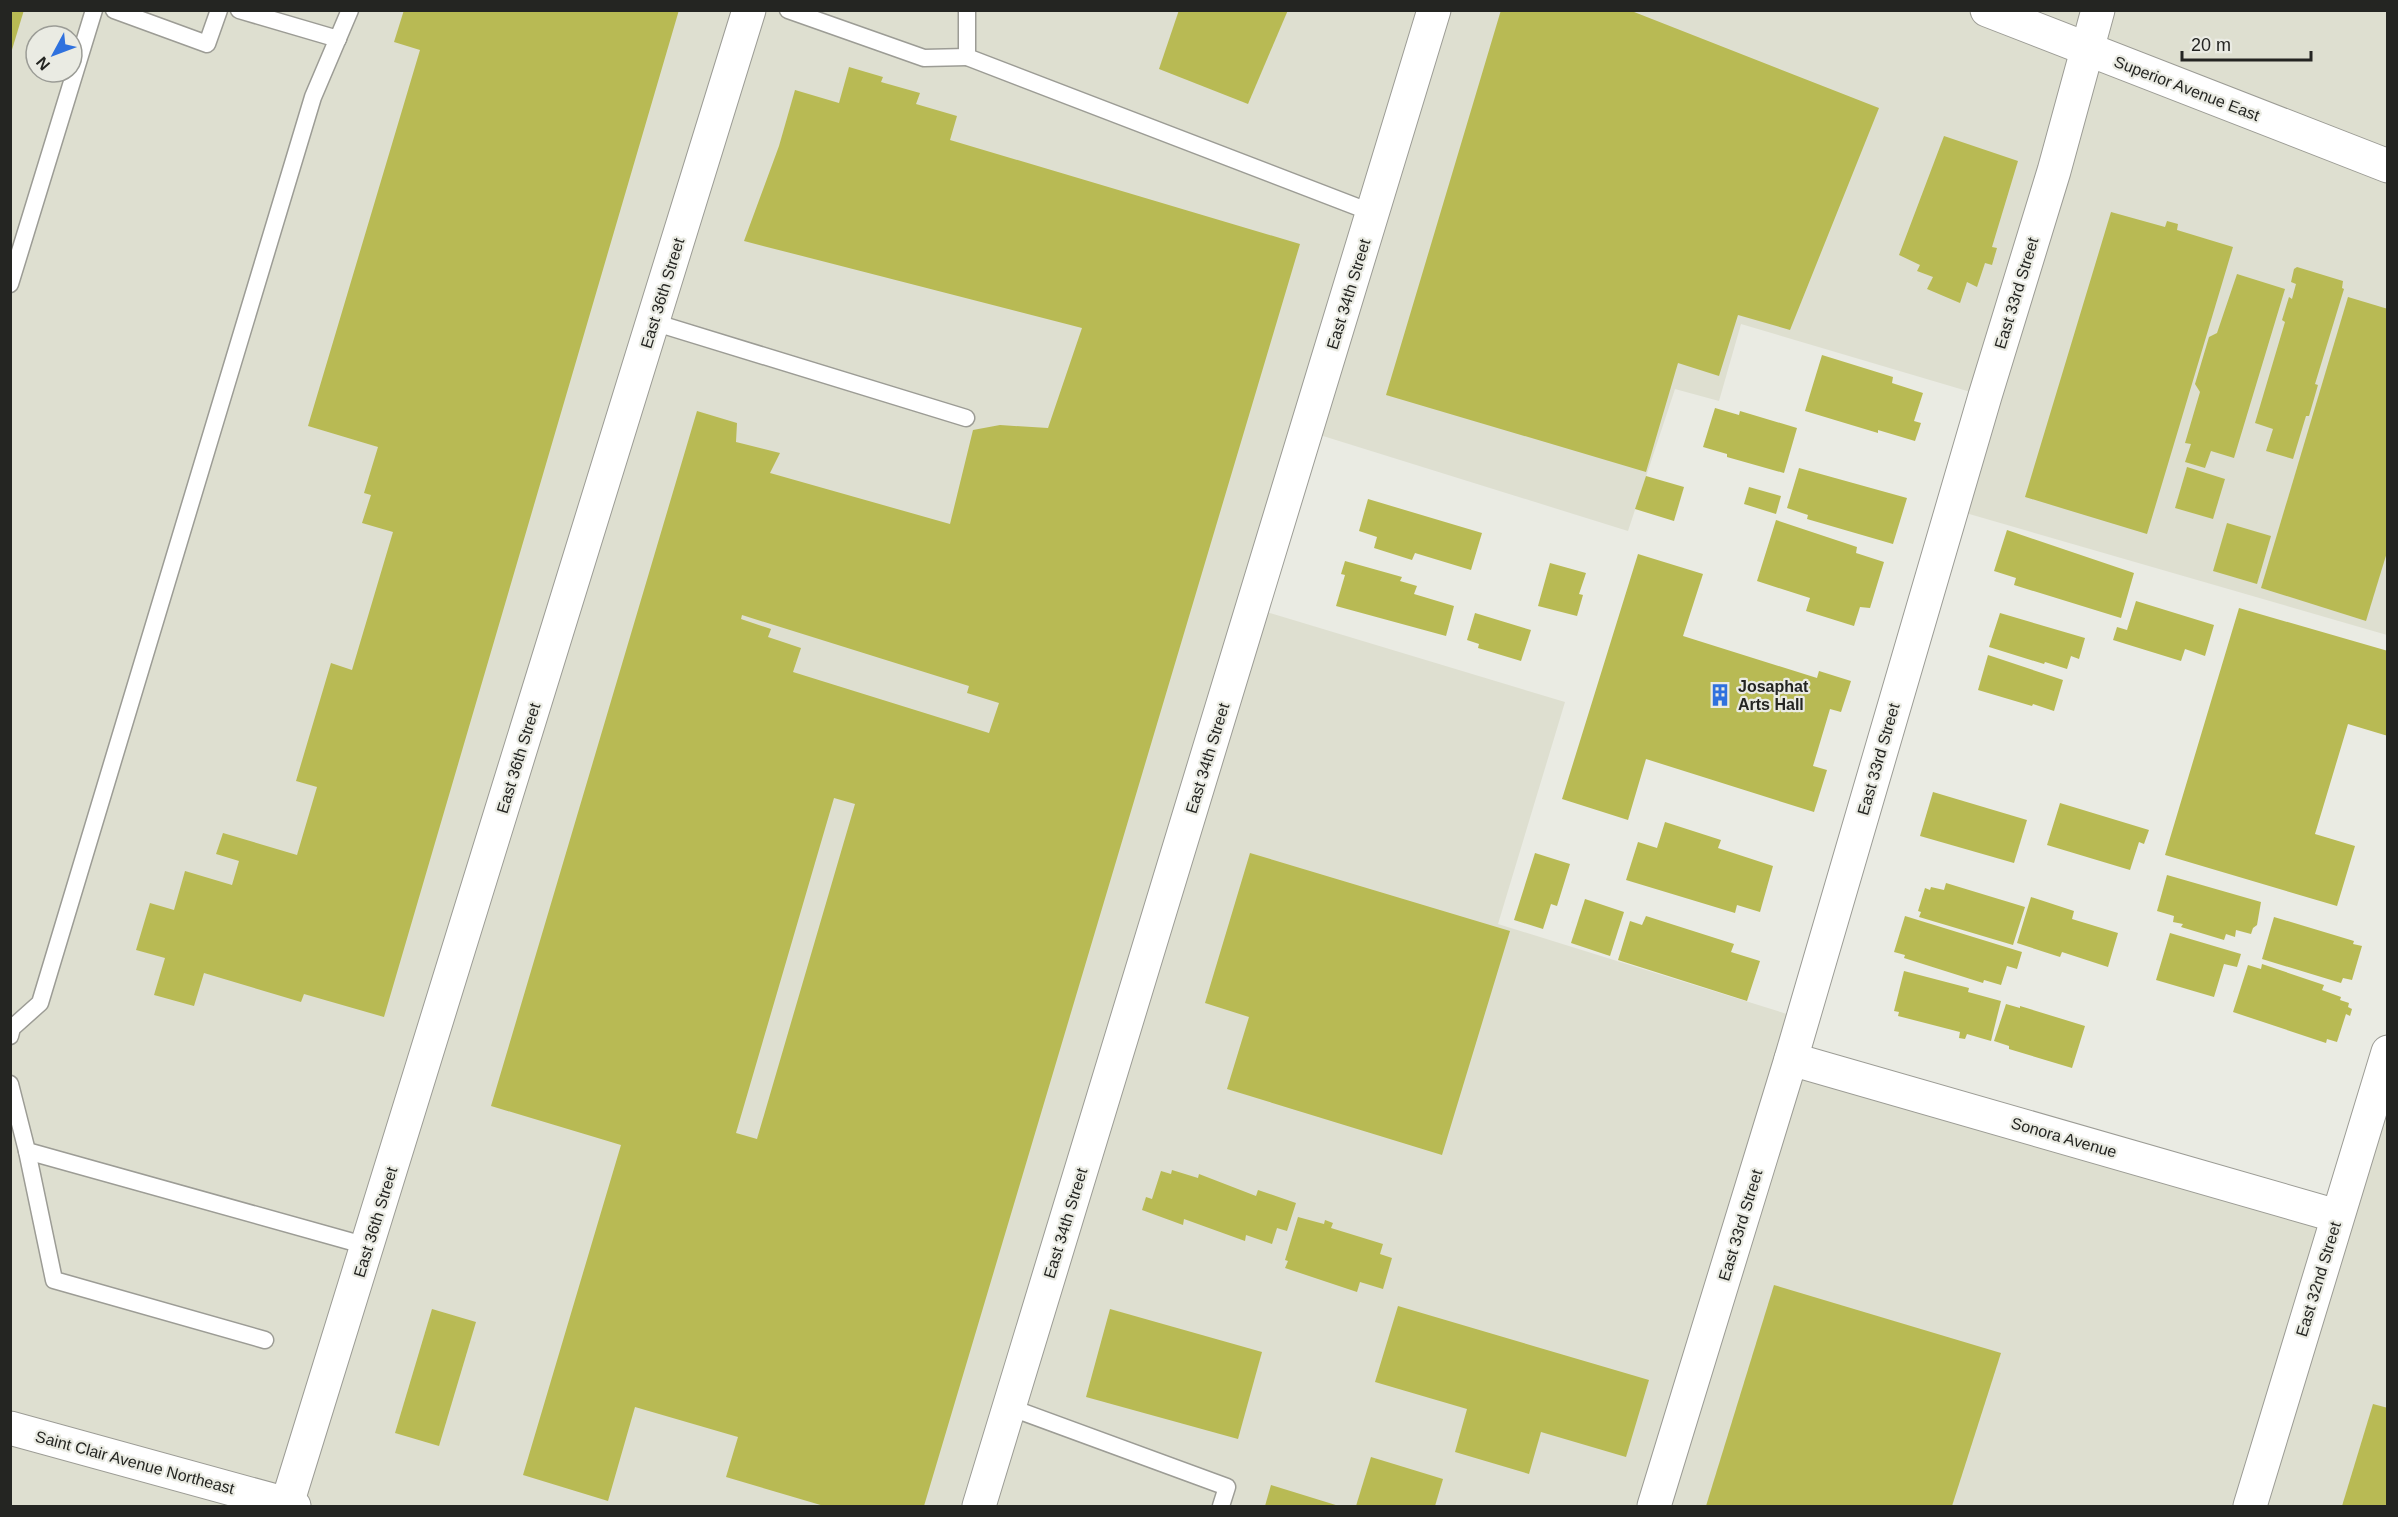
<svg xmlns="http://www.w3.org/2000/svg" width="2398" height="1517" viewBox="0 0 2398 1517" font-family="Arial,sans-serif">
<rect width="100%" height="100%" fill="#eaebe3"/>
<path fill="#dedfd0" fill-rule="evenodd" d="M 10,11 L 2387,11 L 2387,635 L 1952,509 L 1984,396 L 1741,324 L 1719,401 L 1675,389 L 1628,531 L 1307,431 L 1253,608 L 1565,702 L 1498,924 L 1803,1019 L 1791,1059 L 2337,1216 L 2387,1052 L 2387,1506 L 11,1506 ZM 36,36 L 72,36 L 72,72 L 36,72 Z"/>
<g fill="#b8ba54" fill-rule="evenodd">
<polygon points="10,10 24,10 11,53 10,53"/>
<polygon points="404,10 679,10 384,1017 304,994 301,1002 204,973 194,1006 154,995 165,958 136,950 150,903 174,910 185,871 232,885 239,861 216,854 223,833 297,855 317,787 296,781 331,663 352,670 393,532 362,523 371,495 364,493 378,447 308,426 420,50 394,42"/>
<polygon points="1179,10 1288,10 1248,104 1159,69"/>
<polygon points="1501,10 1629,10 1879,108 1790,330 1738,315 1719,376 1678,363 1646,472 1386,395"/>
<path d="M 849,67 L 883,77 L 881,82 L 920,93 L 916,104 L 957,116 L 950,140 L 1300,244 L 924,1506 L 824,1506 L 726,1477 L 738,1437 L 635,1407 L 608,1501 L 523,1475 L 621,1145 L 491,1106 L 697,411 L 737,423 L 736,442 L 780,453 L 770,473 L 950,524 L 973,430 L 1000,425 L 1048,428 L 1082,328 L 744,241 L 779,146 L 795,90 L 839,103 ZM 742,615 L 969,686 L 967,693 L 999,703 L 989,733 L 793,672 L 801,648 L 768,637 L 771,629 L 741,619 ZM 834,798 L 855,804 L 757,1139 L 736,1133 Z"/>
<polygon points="1944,136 2018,161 1992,247 1997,248 1992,265 1985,263 1977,287 1967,282 1960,303 1927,289 1933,277 1917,271 1920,265 1899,255"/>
<polygon points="2111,212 2165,227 2167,221 2178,224 2177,230 2233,247 2147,534 2025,497"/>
<polygon points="2297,267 2343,281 2342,288 2344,289 2315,384 2318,385 2309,416 2306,416 2293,459 2266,451 2273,429 2255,423 2285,322 2282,320 2289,297 2292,299 2296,284 2291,282 2294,269"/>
<polygon points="2237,274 2285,289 2234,458 2211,451 2205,468 2185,462 2191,444 2185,443 2200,392 2195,384 2209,337 2217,333"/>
<polygon points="2348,297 2388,309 2388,549 2366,621 2261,588"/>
<polygon points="1822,355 1893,377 1892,383 1923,393 1914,421 1921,423 1915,441 1878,430 1878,433 1805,411"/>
<polygon points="1715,408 1739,415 1740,411 1797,428 1784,473 1727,457 1727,454 1703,447"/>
<polygon points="2187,467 2225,479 2213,519 2175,508"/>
<polygon points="1799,468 1907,498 1893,544 1807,519 1808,515 1787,508"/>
<polygon points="1646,476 1684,487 1674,521 1635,509"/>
<polygon points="1749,487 1781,496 1776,514 1744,504"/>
<polygon points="1368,499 1482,533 1471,570 1415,553 1412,560 1374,548 1377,537 1359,531"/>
<polygon points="1776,520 1857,547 1856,553 1884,562 1870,608 1860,607 1854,626 1806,611 1810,598 1757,581"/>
<polygon points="2227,523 2271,536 2257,584 2213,571"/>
<polygon points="2007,530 2134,573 2121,618 2014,585 2016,578 1994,571"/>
<polygon points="1638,554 1703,574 1683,636 1817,678 1819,671 1851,681 1841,712 1830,709 1813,766 1827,770 1814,812 1646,759 1628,820 1562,799"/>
<polygon points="1345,561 1402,577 1400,581 1417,586 1414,594 1454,606 1446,636 1336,606 1345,575 1341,574"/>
<polygon points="1550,563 1586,573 1579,594 1583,595 1577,616 1538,606"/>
<polygon points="2136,601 2214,625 2205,656 2185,649 2181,661 2113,640 2117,627 2127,630"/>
<polygon points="2239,608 2388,651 2388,736 2348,724 2315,834 2355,846 2337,906 2165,855"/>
<polygon points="1475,613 1531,630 1521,661 1478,648 1479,644 1467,640"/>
<polygon points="2000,613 2085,638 2079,659 2071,656 2067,669 2045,662 2044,664 1989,647"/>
<polygon points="1988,655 2063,680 2054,711 2033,704 2032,706 1978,690"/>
<polygon points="1933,792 2027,820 2014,863 1920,836"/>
<polygon points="2060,803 2149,830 2144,844 2139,842 2130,870 2047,845"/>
<polygon points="1665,822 1721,840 1718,848 1773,866 1760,912 1737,905 1735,913 1626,880 1638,842 1657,848"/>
<polygon points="1250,853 1510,931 1442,1155 1227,1089 1249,1017 1205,1003"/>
<polygon points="1535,853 1570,864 1557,906 1551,904 1543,929 1514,920"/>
<polygon points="2167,875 2261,902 2257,925 2253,928 2251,934 2236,930 2235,937 2226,934 2224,940 2181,927 2183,924 2173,922 2174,916 2157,911"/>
<polygon points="1946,883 2025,907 2013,945 1919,917 1921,912 1918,911 1925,888 1930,890 1931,887 1944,890"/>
<polygon points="2031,897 2074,911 2072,919 2118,933 2108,967 2062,952 2060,957 2017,943"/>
<polygon points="1585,899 1624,912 1610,956 1571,943"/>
<polygon points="1646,916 1734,944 1731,952 1760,961 1747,1001 1618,960 1630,921 1642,925"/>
<polygon points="1905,916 2022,952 2017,969 2007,966 2001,985 1984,980 1983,983 1904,958 1905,955 1894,952"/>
<polygon points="2274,917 2354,941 2353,944 2362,946 2352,980 2343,978 2341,983 2262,959"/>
<polygon points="2170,933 2241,954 2237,967 2224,964 2214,997 2156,980"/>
<polygon points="2262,964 2324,985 2322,990 2341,997 2340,1000 2349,1003 2348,1007 2352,1009 2350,1016 2346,1014 2337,1042 2327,1039 2326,1043 2233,1012 2248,965 2261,969"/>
<polygon points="1904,971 1969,988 1968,992 2001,1001 1991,1041 1967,1034 1965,1039 1959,1038 1960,1032 1898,1016 1899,1012 1894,1011"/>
<polygon points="2006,1004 2020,1008 2020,1006 2085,1026 2072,1068 2009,1049 2009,1046 1994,1041"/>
<polygon points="1172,1170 1198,1178 1199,1174 1256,1196 1258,1190 1296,1203 1287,1231 1277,1228 1272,1244 1246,1235 1245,1241 1184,1219 1183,1225 1142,1210 1146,1197 1152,1199 1161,1171 1171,1174"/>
<polygon points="1298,1217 1324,1224 1325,1220 1333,1223 1331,1228 1383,1244 1380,1254 1392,1258 1383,1289 1360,1282 1357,1292 1285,1268 1288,1261 1285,1260"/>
<polygon points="1774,1285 2001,1353 1952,1506 1706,1506"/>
<polygon points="1398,1306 1649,1380 1626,1457 1541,1432 1529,1474 1455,1452 1467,1409 1375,1382"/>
<polygon points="432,1309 476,1322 439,1446 395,1433"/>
<polygon points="1110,1309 1262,1352 1238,1439 1086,1397"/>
<polygon points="2373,1404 2388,1408 2388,1506 2342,1506"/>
<polygon points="1371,1457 1443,1479 1435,1506 1356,1506"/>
<polygon points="1271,1485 1339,1506 1265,1506"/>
</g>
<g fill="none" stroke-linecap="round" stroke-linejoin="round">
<g stroke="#9c9c95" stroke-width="19">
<g id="lane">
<polyline points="114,10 207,44 219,10"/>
<polyline points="239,10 338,39"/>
<polyline points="788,10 924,58 967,57"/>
<polyline points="967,10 967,57 1373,213"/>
<polyline points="10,284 94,10"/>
<polyline points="653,322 966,418"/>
<polyline points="10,1036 12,1028 40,1003 313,97 350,10"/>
<polyline points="10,1084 27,1151 367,1246"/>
<polyline points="27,1151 54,1280 265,1340"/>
<polyline points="1009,1407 1227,1487 1221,1506"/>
</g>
</g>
<g stroke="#9c9c95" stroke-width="35">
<g id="street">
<polyline points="1791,1059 2337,1216"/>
<polyline points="979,1506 1434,10"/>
<polyline points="1654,1506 1791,1059 1985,396 2054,171 2098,10"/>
<polyline points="2250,1506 2388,1052"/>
</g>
</g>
<g stroke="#9c9c95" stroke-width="35">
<g id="secondary">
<polyline points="10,1428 294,1506"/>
<polyline points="287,1504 749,10"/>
</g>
</g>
<g stroke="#9c9c95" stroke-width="35">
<polyline id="primary" points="1987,10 2388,166"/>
</g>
<use href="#lane" stroke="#fff" stroke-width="16"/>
<use href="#street" stroke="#fff" stroke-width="33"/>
<use href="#secondary" stroke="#fff" stroke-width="33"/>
<use href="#primary" stroke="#fff" stroke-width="33"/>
</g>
<defs>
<g id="building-bare" transform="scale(1.8)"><path d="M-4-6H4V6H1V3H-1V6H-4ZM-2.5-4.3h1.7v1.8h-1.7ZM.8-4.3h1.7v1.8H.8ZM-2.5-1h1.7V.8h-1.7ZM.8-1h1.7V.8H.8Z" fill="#2f71de" stroke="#eaebe3" stroke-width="2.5" paint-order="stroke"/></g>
</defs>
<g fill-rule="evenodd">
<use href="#building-bare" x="1720" y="695"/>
</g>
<g text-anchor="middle" stroke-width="4.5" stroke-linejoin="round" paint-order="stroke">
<g font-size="16" fill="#242522" stroke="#eaebe3">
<text transform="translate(2187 88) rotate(21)" y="6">Superior Avenue East</text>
<text transform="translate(662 293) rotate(-73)" y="6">East 36th Street</text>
<text transform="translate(2016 293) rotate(-73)" y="6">East 33rd Street</text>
<text transform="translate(1348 294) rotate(-73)" y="6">East 34th Street</text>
<text transform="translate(518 758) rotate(-73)" y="6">East 36th Street</text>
<text transform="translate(1207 758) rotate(-73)" y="6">East 34th Street</text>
<text transform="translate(1878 759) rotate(-74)" y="6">East 33rd Street</text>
<text transform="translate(2064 1137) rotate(16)" y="6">Sonora Avenue</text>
<text transform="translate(375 1222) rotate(-73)" y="6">East 36th Street</text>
<text transform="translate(1065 1223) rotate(-73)" y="6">East 34th Street</text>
<text transform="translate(1740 1225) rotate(-73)" y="6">East 33rd Street</text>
<text transform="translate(2318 1279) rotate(-73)" y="6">East 32nd Street</text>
<text transform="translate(135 1462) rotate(15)" y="6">Saint Clair Avenue Northeast</text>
</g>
<g font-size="16" font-weight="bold" fill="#242522" stroke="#eaebe3" text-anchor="start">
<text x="1738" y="692">Josaphat<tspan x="1738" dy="18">Arts Hall</tspan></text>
</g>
</g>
<rect width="2398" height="1517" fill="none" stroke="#242522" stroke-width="24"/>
<g transform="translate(54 54) rotate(229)"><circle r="28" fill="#eaebe3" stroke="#9b9c96" stroke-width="1.5"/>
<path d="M0-4.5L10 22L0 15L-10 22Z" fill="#2f71de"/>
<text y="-9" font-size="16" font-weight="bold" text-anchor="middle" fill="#242522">N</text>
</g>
<path d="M2182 51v9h129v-9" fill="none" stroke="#242522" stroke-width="3"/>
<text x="2191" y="51" font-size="18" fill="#242522" stroke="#eaebe3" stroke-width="4.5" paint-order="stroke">20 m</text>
</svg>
